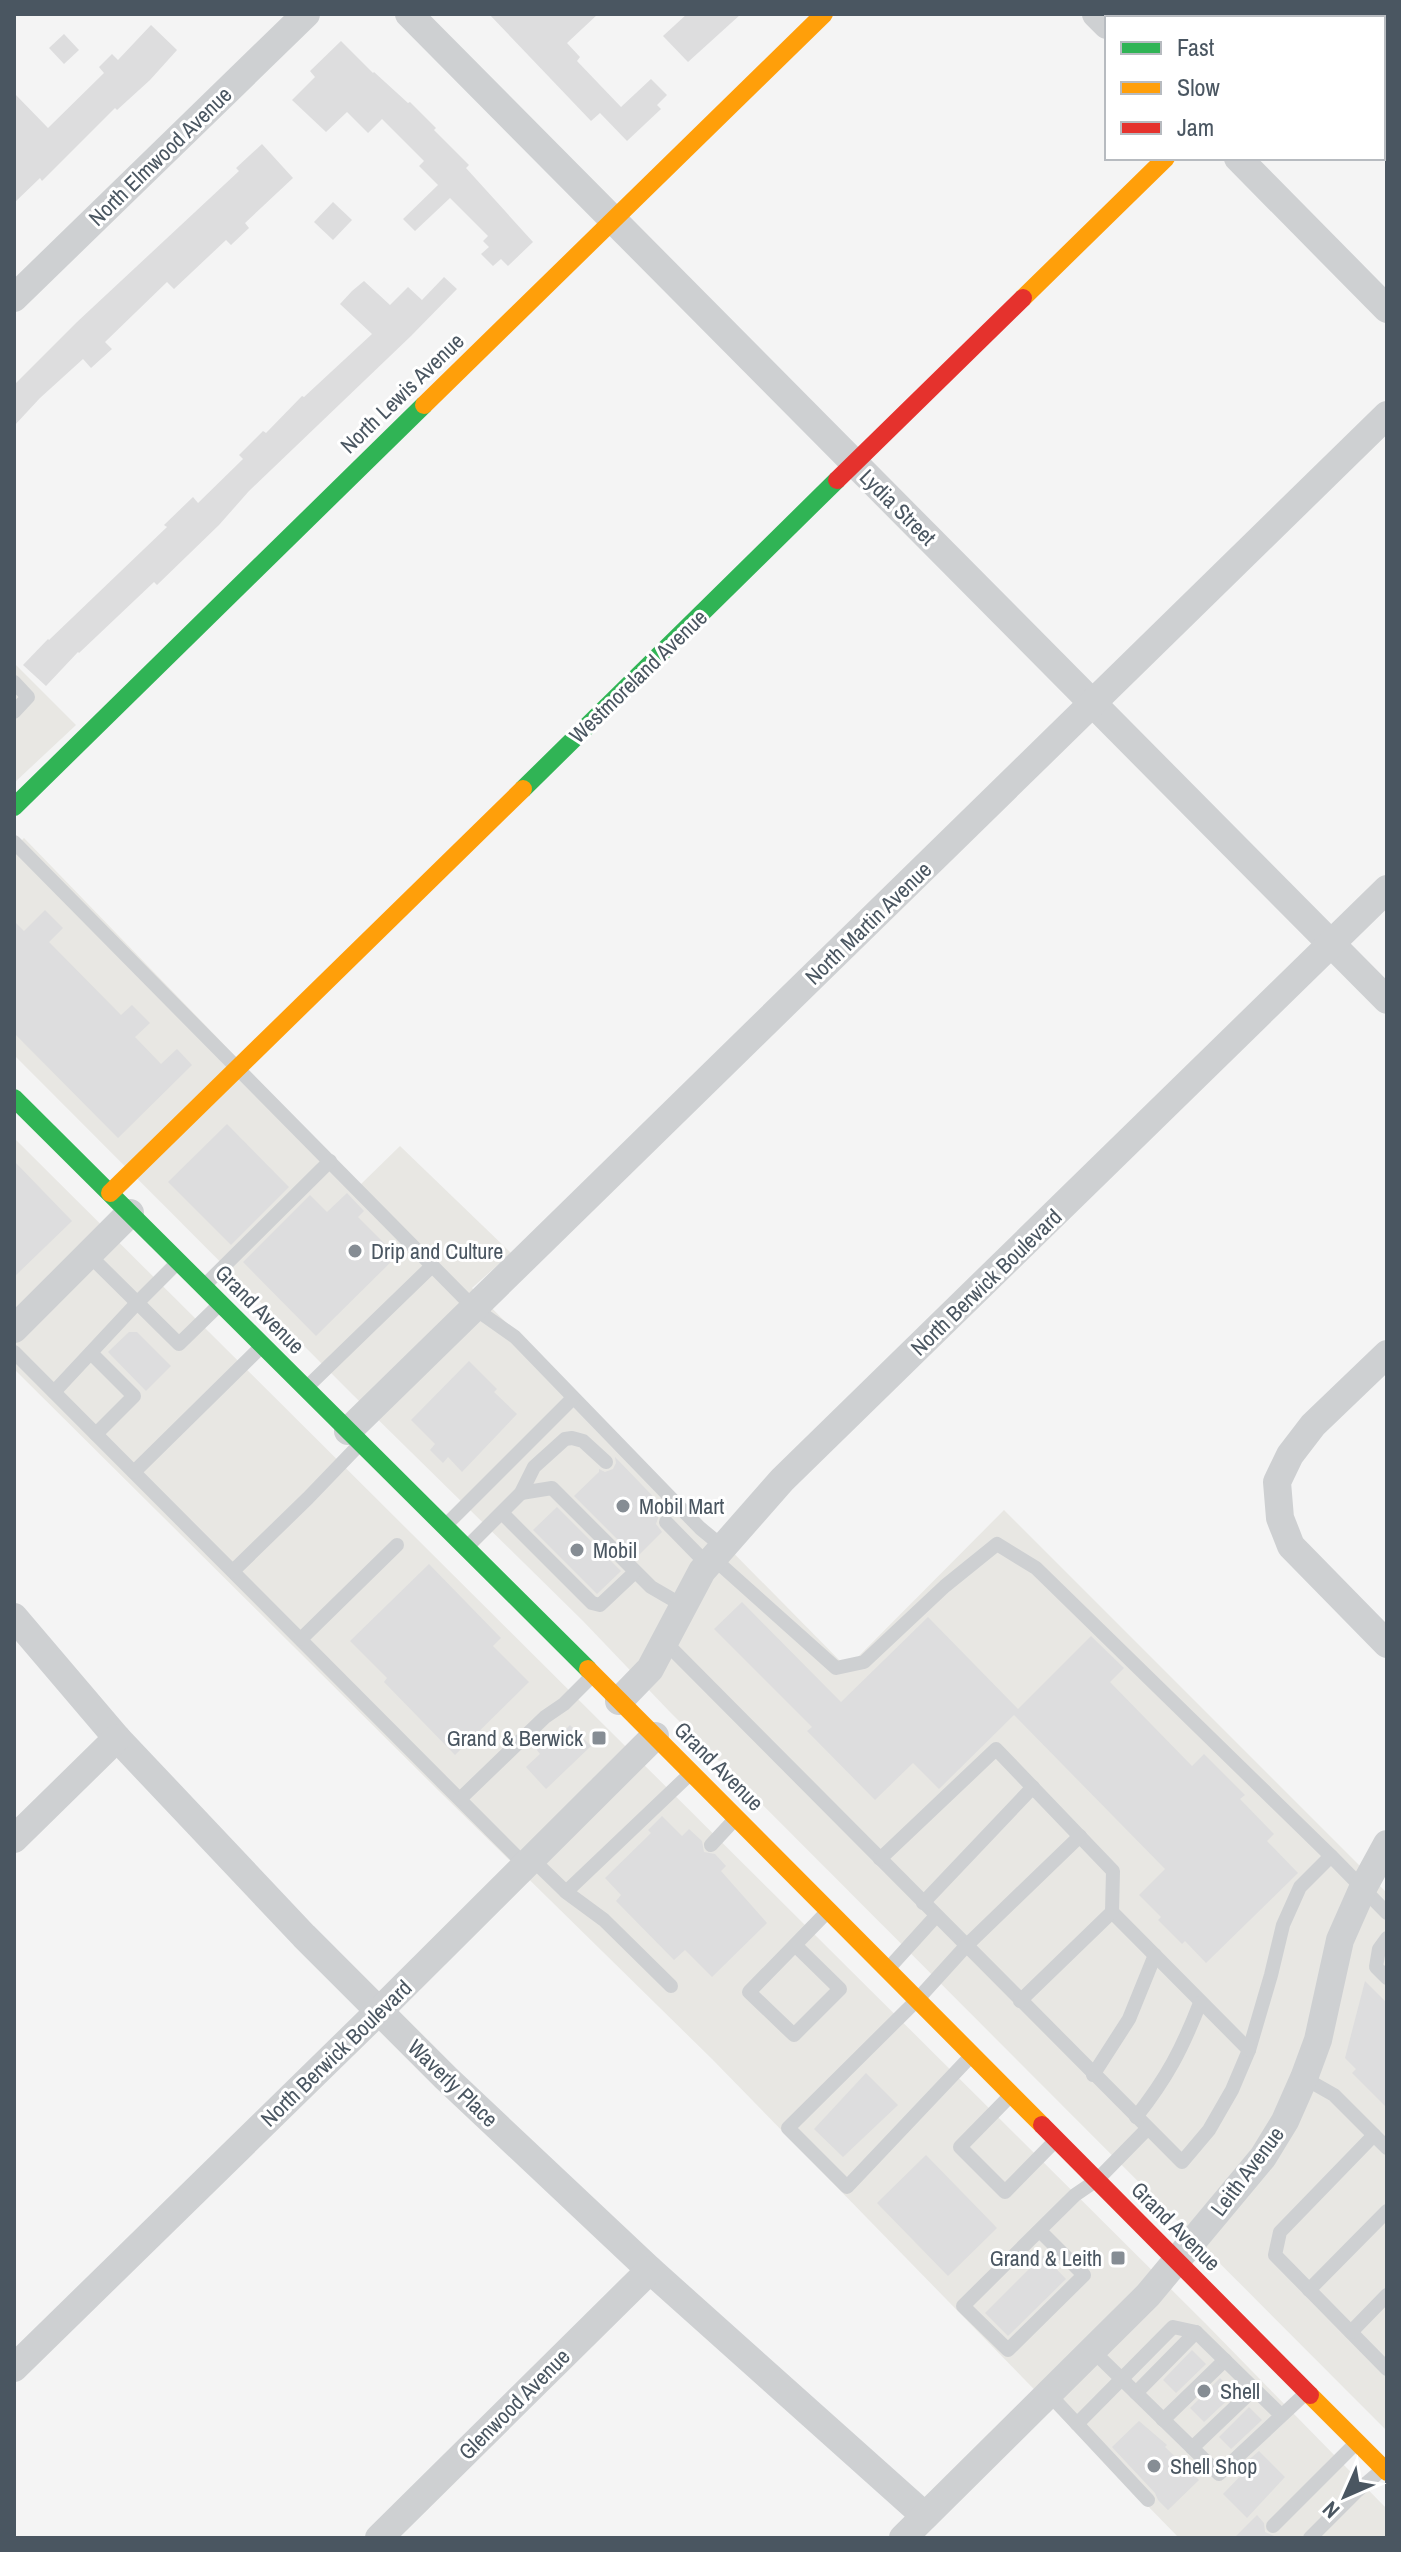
<svg xmlns="http://www.w3.org/2000/svg" width="1401" height="2552" viewBox="0 0 1401 2552" font-family="'Archivo Narrow',sans-serif">
<rect width="100%" height="100%" fill="#f4f4f4"/>
<g fill="#e8e7e3">
<polygon points="14,663 76,725 14,783"/>
<polygon points="24,838 360,1185 400,1146 511,1253 472,1288 847,1668 1004,1510 1387,1893 1387,2431 669,1711 583,1621 352,1394 14,1055 14,848"/>
<polygon points="14,1138 1205,2323 1387,2509 1387,2538 1179,2538 712,2059 443,1795 14,1369"/>
</g>
<g fill="#ddddde">
<polygon points="489,14 598,14 567,43 580,57 577,61 621,107 651,79 667,95 657,105 661,109 627,141 600,113 591,121"/>
<polygon points="687,14 741,14 688,62 663,36"/>
<polygon points="151,25 177,50 150,80 117,110 115,108 42,181 40,178 14,203 14,93 48,128 104,73 99,67 112,54 118,60"/>
<polygon points="64,34 79,50 64,64 49,48"/>
<polygon points="341,41 373,73 374,72 408,103 410,102 436,128 434,130 469,165 466,168 533,242 508,266 501,259 493,266 481,254 489,247 483,241 488,236 450,198 415,231 403,219 438,185 419,166 424,161 382,119 368,133 347,112 326,132 292,100 315,77 310,71"/>
<polygon points="262,144 293,178 245,223 249,228 231,245 226,240 174,289 167,282 105,342 112,349 91,368 83,359 40,398 14,426 14,385 77,322 239,171 236,168"/>
<polygon points="333,202 352,220 333,240 314,222"/>
<polygon points="444,277 457,289 411,336 249,491 219,525 157,585 154,582 79,653 78,652 46,686 23,665 48,639 49,640 167,527 164,525 193,497 198,503 243,459 239,455 263,431 266,433 302,396 304,397 372,334 340,304 352,291 364,281 390,305 408,287 422,300"/>
<polygon points="45,910 63,928 49,942 121,1015 132,1005 150,1023 135,1037 161,1064 177,1049 192,1065 118,1138 14,1033 14,921 24,931"/>
<polygon points="227,1124 289,1187 231,1245 168,1182"/>
<polygon points="14,1161 72,1221 14,1277"/>
<polygon points="347,1193 364,1211 358,1217 397,1256 316,1336 243,1262 310,1195 327,1212"/>
<polygon points="129,1332 137,1332 171,1366 146,1391 108,1352"/>
<polygon points="469,1361 497,1389 494,1392 517,1414 462,1472 448,1457 443,1463 430,1450 435,1444 411,1420"/>
<polygon points="615,1457 669,1513 659,1515 656,1524 662,1532 636,1558 574,1496 599,1472 599,1469 605,1472 613,1469 616,1463"/>
<polygon points="557,1507 621,1571 597,1594 533,1530"/>
<polygon points="429,1564 501,1638 493,1646 529,1682 455,1755 384,1682 387,1678 350,1641"/>
<polygon points="742,1602 841,1702 928,1617 1018,1709 1091,1636 1124,1668 1110,1682 1192,1766 1204,1754 1245,1795 1240,1799 1274,1834 1267,1841 1298,1873 1206,1963 1185,1941 1182,1944 1158,1920 1161,1917 1139,1895 1165,1869 1014,1715 939,1789 913,1763 875,1800 807,1731 812,1727 714,1629"/>
<polygon points="570,1725 591,1746 546,1789 526,1767 540,1754 537,1750 550,1738 553,1742"/>
<polygon points="662,1816 682,1836 689,1829 702,1841 704,1852 715,1854 726,1866 721,1871 767,1923 712,1977 685,1950 674,1960 616,1901 621,1895 605,1878 651,1833 648,1830"/>
<polygon points="1365,1981 1387,2003 1387,2108 1352,2073 1356,2069 1345,2058"/>
<polygon points="866,2073 898,2105 843,2157 814,2129"/>
<polygon points="926,2155 997,2228 948,2276 877,2203"/>
<polygon points="1043,2255 1066,2279 1008,2336 985,2313"/>
<polygon points="1192,2350 1206,2364 1176,2393 1163,2380"/>
<polygon points="1220,2378 1235,2393 1204,2422 1190,2408"/>
<polygon points="1249,2407 1262,2420 1231,2449 1219,2437"/>
<polygon points="1139,2421 1167,2445 1165,2447 1199,2480 1168,2510 1158,2500 1155,2493 1112,2447"/>
<polygon points="1259,2451 1285,2477 1247,2518 1223,2494 1249,2467 1245,2463"/>
<polygon points="1257,2515 1264,2523 1265,2532 1279,2538 1234,2538"/>
</g>
<g fill="none" stroke-linecap="round" stroke-linejoin="round">
<g stroke="#ced0d2" stroke-width="14">
<polyline points="14,682 28,697 14,712"/>
<polyline points="14,842 474,1308 515,1337 700,1528 723,1547"/>
<polyline points="89,1255 179,1344 220,1304"/>
<polyline points="205,1285 330,1161"/>
<polyline points="14,1352 526,1866"/>
<polyline points="91,1353 134,1396 96,1434"/>
<polyline points="306,1388 432,1266"/>
<polyline points="54,1392 137,1303 178,1262"/>
<polyline points="134,1472 262,1346"/>
<polyline points="521,1493 552,1488 651,1587 682,1605"/>
<polyline points="502,1513 592,1603 600,1605 635,1572"/>
<polyline points="666,1522 707,1564"/>
<polyline points="445,1526 573,1398"/>
<polyline points="466,1548 521,1493 534,1467 565,1439 572,1438 583,1441 606,1462"/>
<polyline points="713,1558 836,1668 864,1662 945,1586 997,1544 1036,1568 1331,1856"/>
<polyline points="233,1571 308,1498 360,1444"/>
<polyline points="301,1639 397,1545"/>
<polyline points="664,1641 1182,2162 1209,2130 1232,2090 1249,2050 1271,1975 1283,1925 1300,1887 1331,1856 1387,1913"/>
<polyline points="460,1799 545,1717 564,1704 591,1677"/>
<polyline points="711,1845 736,1818"/>
<polyline points="880,1859 996,1749 1113,1871 1112,1912 1249,2050"/>
<polyline points="533,1860 566,1892 604,1920 671,1986"/>
<polyline points="566,1892 690,1774"/>
<polyline points="923,1903 1033,1787"/>
<polyline points="1387,1938 1379,1949 1376,1967 1387,1978"/>
<polyline points="795,1945 840,1989 794,2035 749,1992 828,1911"/>
<polyline points="888,1969 936,1916"/>
<polyline points="1020,2001 1112,1912"/>
<polyline points="971,2056 847,2187 788,2128 917,2000 966,1946 1080,1836"/>
<polyline points="1093,2075 1129,2019 1155,1955"/>
<polyline points="1304,2078 1334,2095 1374,2135"/>
<polyline points="1010,2096 960,2147 1005,2192 1056,2140"/>
<path d="M 1136,2117 C 1167,2078 1182,2049 1200,2003"/>
<polyline points="1387,2148 1374,2135 1280,2232 1275,2255 1387,2369"/>
<polyline points="1040,2231 1084,2275 1008,2350 963,2306 1075,2195 1097,2180 1147,2129"/>
<polyline points="1309,2290 1387,2211"/>
<polyline points="1351,2332 1387,2295"/>
<polyline points="1093,2351 1219,2474 1306,2393"/>
<polyline points="1136,2393 1196,2332"/>
<polyline points="1049,2394 1148,2500"/>
<polyline points="1163,2420 1225,2360"/>
<polyline points="1077,2424 1173,2327 1196,2332 1281,2415"/>
<polyline points="1192,2448 1254,2389"/>
<polyline points="1273,2526 1355,2444"/>
<polyline points="1310,2538 1356,2492 1383,2469"/>
</g>
<g stroke="#ced0d2" stroke-width="28">
<polyline points="409,14 1387,1000"/>
<polyline points="1096,14 1107,25"/>
<polyline points="1308,18 1313,14"/>
<polyline points="1238,158 1387,309"/>
<polyline points="14,298 306,14"/>
<polyline points="14,1329 130,1213"/>
<polyline points="1387,1354 1313,1425 1290,1455 1277,1482 1280,1518 1291,1546 1387,1644"/>
<polyline points="348,1431 1387,415"/>
<polyline points="14,1617 117,1738 304,1936 446,2078 650,2270 925,2516"/>
<polyline points="619,1701 650,1669 702,1571 782,1480 1387,889"/>
<polyline points="14,1839 117,1738"/>
<polyline points="14,2368 379,2011 655,1736"/>
<polyline points="379,2538 650,2270"/>
<polyline points="903,2538 1148,2295 1263,2157 1285,2121 1304,2078 1318,2040 1340,1940 1363,1888 1387,1844"/>
</g>
<g stroke="#30b455" stroke-width="18">
<polyline points="523,789 837,480"/>
<polyline points="14,807 424,405"/>
<polyline points="14,1098 588,1669"/>
</g>
<g stroke="#ff9f0a" stroke-width="18">
<polyline points="1023,298 1166,158"/>
<polyline points="424,405 824,14"/>
<polyline points="110,1193 523,789"/>
<polyline points="588,1669 1042,2125"/>
<polyline points="1310,2395 1387,2472"/>
</g>
<g stroke="#e5322d" stroke-width="18">
<polyline points="837,480 1023,298"/>
<polyline points="1042,2125 1310,2395"/>
</g>
</g>
<g fill="#868d94" stroke="#fff" stroke-width="3">
<circle cx="355" cy="1251" r="8"/>
<circle cx="623" cy="1506" r="8"/>
<circle cx="577" cy="1550" r="8"/>
<rect x="591" y="1730" width="16" height="16" rx="4"/>
<rect x="1110" y="2250" width="16" height="16" rx="4"/>
<circle cx="1204" cy="2391" r="8"/>
<circle cx="1154" cy="2466" r="8"/>
</g>
<g text-anchor="middle" stroke-width="6" stroke-linejoin="round" paint-order="stroke">
<g font-size="22" fill="#4a5661" stroke="#fff">
<text transform="translate(160 156) rotate(-44)" y="8">North Elmwood Avenue</text>
<text transform="translate(402 393) rotate(-44)" y="8">North Lewis Avenue</text>
<text transform="translate(898 507) rotate(45)" y="8">Lydia Street</text>
<text transform="translate(638 676) rotate(-44)" y="8">Westmoreland Avenue</text>
<text transform="translate(868 923) rotate(-44)" y="8">North Martin Avenue</text>
<text transform="translate(986 1282) rotate(-44)" y="8">North Berwick Boulevard</text>
<text transform="translate(260 1309) rotate(45)" y="8">Grand Avenue</text>
<text transform="translate(719 1766) rotate(45)" y="8">Grand Avenue</text>
<text transform="translate(336 2053) rotate(-44)" y="8">North Berwick Boulevard</text>
<text transform="translate(453 2083) rotate(44)" y="8">Waverly Place</text>
<text transform="translate(1247 2171) rotate(-53)" y="8">Leith Avenue</text>
<text transform="translate(1176 2226) rotate(45)" y="8">Grand Avenue</text>
<text transform="translate(514 2404) rotate(-45)" y="8">Glenwood Avenue</text>
</g>
<g font-size="22" fill="#4a5661" stroke="#fff" text-anchor="start">
<text x="371" y="1259">Drip and Culture</text>
<text x="639" y="1514">Mobil Mart</text>
<text x="593" y="1558">Mobil</text>
<text x="583" y="1746" text-anchor="end">Grand &amp; Berwick</text>
<text x="1102" y="2266" text-anchor="end">Grand &amp; Leith</text>
<text x="1220" y="2399">Shell</text>
<text x="1170" y="2474">Shell Shop</text>
</g>
</g>
<rect width="1401" height="2552" fill="none" stroke="#4a5661" stroke-width="32"/>
<rect x="1105" y="16" width="280" height="144" fill="#ffffff" stroke="#b7bbc0" stroke-width="2"/>
<rect x="1121" y="42" width="40" height="12" fill="#30b455" stroke="#b7bbc0" stroke-width="2"/>
<text x="1177" y="56" font-size="24" fill="#4a5661">Fast</text>
<rect x="1121" y="82" width="40" height="12" fill="#ff9f0a" stroke="#b7bbc0" stroke-width="2"/>
<text x="1177" y="96" font-size="24" fill="#4a5661">Slow</text>
<rect x="1121" y="122" width="40" height="12" fill="#e5322d" stroke="#b7bbc0" stroke-width="2"/>
<text x="1177" y="136" font-size="24" fill="#4a5661">Jam</text>
<g transform="translate(1345 2496) rotate(225)" stroke="#ffffff" stroke-width="6" paint-order="stroke">
<path d="M0-6L14 30L0 20L-14 30Z" fill="#4a5661"/>
<text y="-12" font-size="22" font-weight="bold" text-anchor="middle" fill="#4a5661">N</text>
</g>
</svg>
